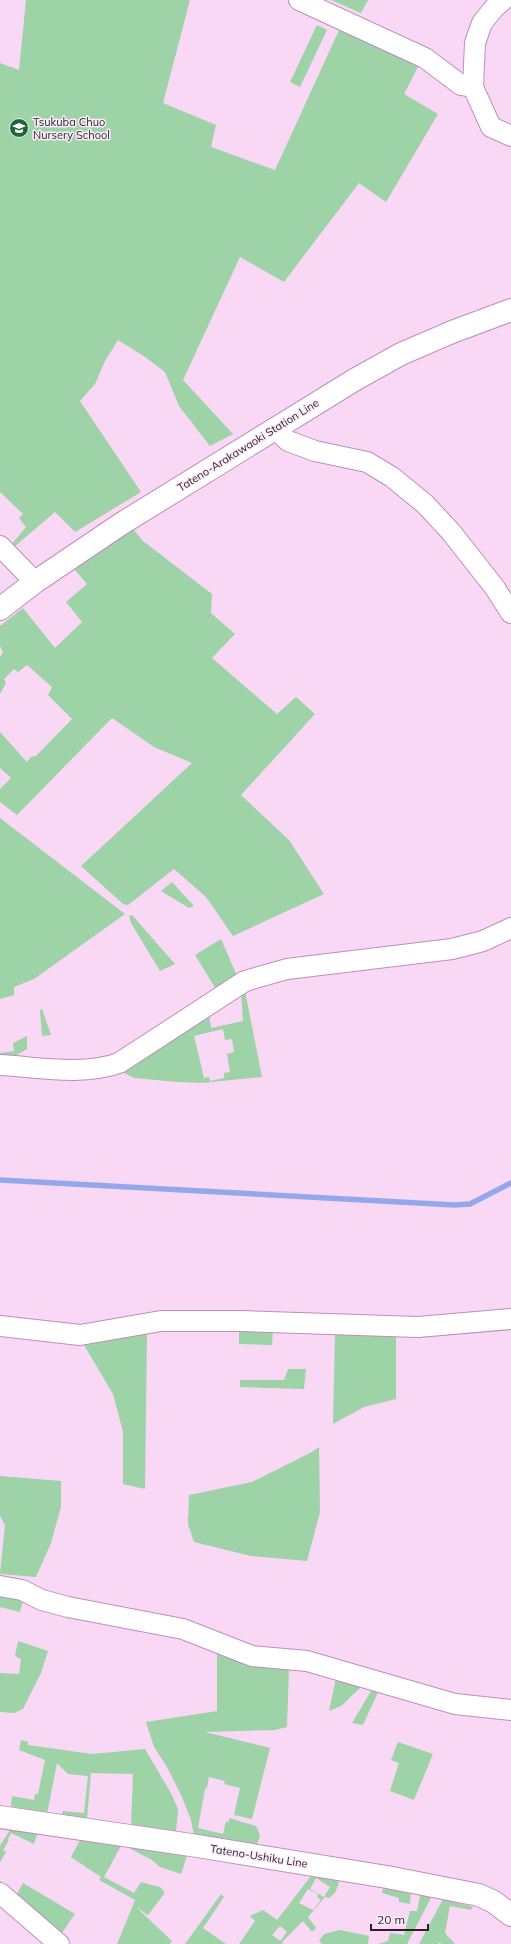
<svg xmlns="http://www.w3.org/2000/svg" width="511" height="1944" viewBox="0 0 511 1944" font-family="Mulish,sans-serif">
<rect width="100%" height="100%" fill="#f9d8f5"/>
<g fill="#9ed2a7" fill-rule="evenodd">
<polygon points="26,0 190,0 163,103 216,125 211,147 275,170 340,28 420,63 404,94 438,114 386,202 359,183 284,282 240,257 183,380 233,434 210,446 179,406 165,372 145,357 118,340 105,361 95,384 80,401 141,492 75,532 55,512 14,547 11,545 26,527 19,518 23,514 0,492 0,63 19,70"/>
<polygon points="331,0 368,0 361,13"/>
<polygon points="317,25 327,30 300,87 290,82"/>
<polygon points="133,529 143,541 212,594 211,613 235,634 212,658 277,714 296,697 315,714 241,795 289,840 324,894 233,936 206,897 174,869 128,905 123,904 81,866 192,763 154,747 112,718 17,815 0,802 0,789 11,778 0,768 0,732 27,762 31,757 36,756 72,719 48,695 52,687 27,665 18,672 14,669 4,679 6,683 0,694 0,657 3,652 0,646 0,626 23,608 55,648 82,622 66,602 87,584 74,569"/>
<polygon points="0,818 125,914 34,979 14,987 14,995 0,999"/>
<polygon points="172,882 194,906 189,908 161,891"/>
<polygon points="132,915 175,964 160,971 131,923 129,916"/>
<polygon points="221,939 237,976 216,989 195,955"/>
<path d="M 241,991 L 245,991 L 262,1077 L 202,1083 L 177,1082 L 134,1078 L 117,1069 L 209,1013 L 211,1028 L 243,1021 ZM 223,1029 L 225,1040 L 232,1039 L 234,1052 L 227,1054 L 230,1072 L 224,1073 L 224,1078 L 210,1081 L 209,1077 L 204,1078 L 194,1036 Z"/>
<polygon points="42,1009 51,1035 42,1036 40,1010"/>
<polygon points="27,1036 27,1049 13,1057 0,1056 0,1053 14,1051 13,1043"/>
<polygon points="239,1329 273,1330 272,1345 239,1344"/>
<polygon points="147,1332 145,1489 123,1484 123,1432 113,1394 81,1340"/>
<polygon points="335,1332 396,1334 396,1399 364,1407 333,1424"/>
<polygon points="288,1369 306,1369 304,1389 240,1387 240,1380 284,1380"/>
<polygon points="319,1447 320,1512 307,1561 251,1556 194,1542 188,1524 189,1495 252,1482 310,1453"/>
<polygon points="0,1476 61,1481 61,1507 51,1543 36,1577 0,1574 5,1525 0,1516"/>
<polygon points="0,1592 23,1600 20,1612 0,1607"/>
<polygon points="18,1641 48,1651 41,1673 23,1709 14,1713 0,1712 0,1673 19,1674 21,1659 15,1656"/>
<polygon points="217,1649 289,1669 287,1727 275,1730 205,1732 270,1748 252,1819 234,1815 240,1788 224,1784 225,1781 209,1777 207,1788 205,1789 198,1828 223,1834 226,1821 229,1822 229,1818 256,1826 260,1835 257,1845 194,1835 191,1820 182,1797 167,1767 154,1747 146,1722 217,1711"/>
<polygon points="336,1678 361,1687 341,1706 329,1711"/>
<polygon points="371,1691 378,1692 363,1725 352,1723"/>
<polygon points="21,1740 28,1742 28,1745 92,1754 145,1749 172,1795 178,1809 176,1833 131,1826 133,1774 91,1773 87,1819 62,1814 63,1811 84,1813 88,1776 68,1774 57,1763 47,1814 11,1806 12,1796 34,1800 35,1794 38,1794 45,1760 19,1750"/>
<polygon points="398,1742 433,1754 414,1800 390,1791 399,1763 391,1760"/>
<polygon points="11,1829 38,1831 34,1844 11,1833 8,1839 9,1840 3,1850 6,1852 0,1862 0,1845"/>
<polygon points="80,1840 121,1846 104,1877 134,1893 141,1882 160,1887 164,1891 164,1894 148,1915 136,1907 172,1941 170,1944 117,1944 135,1900 99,1880 101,1877 71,1857"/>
<polygon points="127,1847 187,1856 181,1874 160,1867 152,1860"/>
<path d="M 311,1876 L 337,1880 L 339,1883 L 335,1893 L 329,1898 L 325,1897 L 308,1917 L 316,1928 L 312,1932 L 303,1921 L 282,1942 L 283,1944 L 239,1944 L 255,1921 L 250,1916 L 263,1910 L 277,1920 ZM 316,1878 L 330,1887 L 324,1897 L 310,1889 ZM 308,1889 L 318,1894 L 317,1897 L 321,1900 L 313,1910 L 299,1903 ZM 280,1926 L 287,1932 L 280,1941 L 272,1935 Z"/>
<polygon points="0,1881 17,1894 23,1883 75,1914 61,1934 0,1883"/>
<polygon points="384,1886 411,1889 410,1904 399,1902 399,1898 382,1893"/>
<polygon points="421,1891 433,1894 407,1944 378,1944 388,1941 390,1933 404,1935 410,1911 417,1911"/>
<polygon points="221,1894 224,1897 203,1928 226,1944 185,1944"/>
<polygon points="443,1899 473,1907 471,1910 450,1906 445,1933 455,1944 441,1944 440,1942 438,1944 419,1944"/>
<polygon points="340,1930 369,1936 368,1944 322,1944 319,1941 324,1934"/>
</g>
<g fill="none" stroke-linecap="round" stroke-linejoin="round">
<polyline stroke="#93a8ea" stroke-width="5.5" points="0,1180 454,1205 470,1204 511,1183"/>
<g stroke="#c18dbc" stroke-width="22">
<g id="street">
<polyline points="299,0 425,58 461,85 473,87"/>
<polyline points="503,0 494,8 482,23 475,43 473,87 491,127 511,136"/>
<polyline points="274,428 288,441 315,451 367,462 392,477 425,504 451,532 495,588 511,613"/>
<polyline points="0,546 35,582"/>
<path d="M 0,1065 C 37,1067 84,1076 119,1063 L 245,981 L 287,969 L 452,949 L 483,941 L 511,928"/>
<polyline points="0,1326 80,1335 161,1321 241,1321 418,1327 511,1319"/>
<polyline points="0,1586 22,1590 42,1600 68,1607 183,1629 252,1656 307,1661 455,1704 511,1710"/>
<polyline points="0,1893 59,1944"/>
</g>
</g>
<g stroke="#c18dbc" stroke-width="24">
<g id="secondary">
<polyline points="0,609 35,582 121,524 356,379 401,354 452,332 511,310"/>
<polyline points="0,1817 191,1845 387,1877 479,1895 494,1902 511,1915"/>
</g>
</g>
<use href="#street" stroke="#fff" stroke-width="20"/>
<use href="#secondary" stroke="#fff" stroke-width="22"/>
</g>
<defs>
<g id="school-disc" transform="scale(1)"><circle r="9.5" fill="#1e6734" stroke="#f9edf7"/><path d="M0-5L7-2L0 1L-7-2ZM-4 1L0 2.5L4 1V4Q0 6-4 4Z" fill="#fff"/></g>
</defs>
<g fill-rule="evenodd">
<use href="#school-disc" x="19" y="128"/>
</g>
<g text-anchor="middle" stroke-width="3" stroke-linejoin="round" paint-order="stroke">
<g font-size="11" fill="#301c2e" stroke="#f9edf7" text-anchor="start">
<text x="33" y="126">Tsukuba Chuo<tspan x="33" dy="13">Nursery School</tspan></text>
</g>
<g font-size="11" fill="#301c2e" stroke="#f9edf7">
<text transform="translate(248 445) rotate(-32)" y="4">Tateno-Arakawaoki Station Line</text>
<text transform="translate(259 1856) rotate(9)" y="4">Tateno-Ushiku Line</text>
</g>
</g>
<path d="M371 1924v6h57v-6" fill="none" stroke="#301c2e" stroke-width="2"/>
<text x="377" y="1924" font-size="12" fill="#301c2e" stroke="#f9edf7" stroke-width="3" paint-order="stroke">20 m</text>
</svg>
